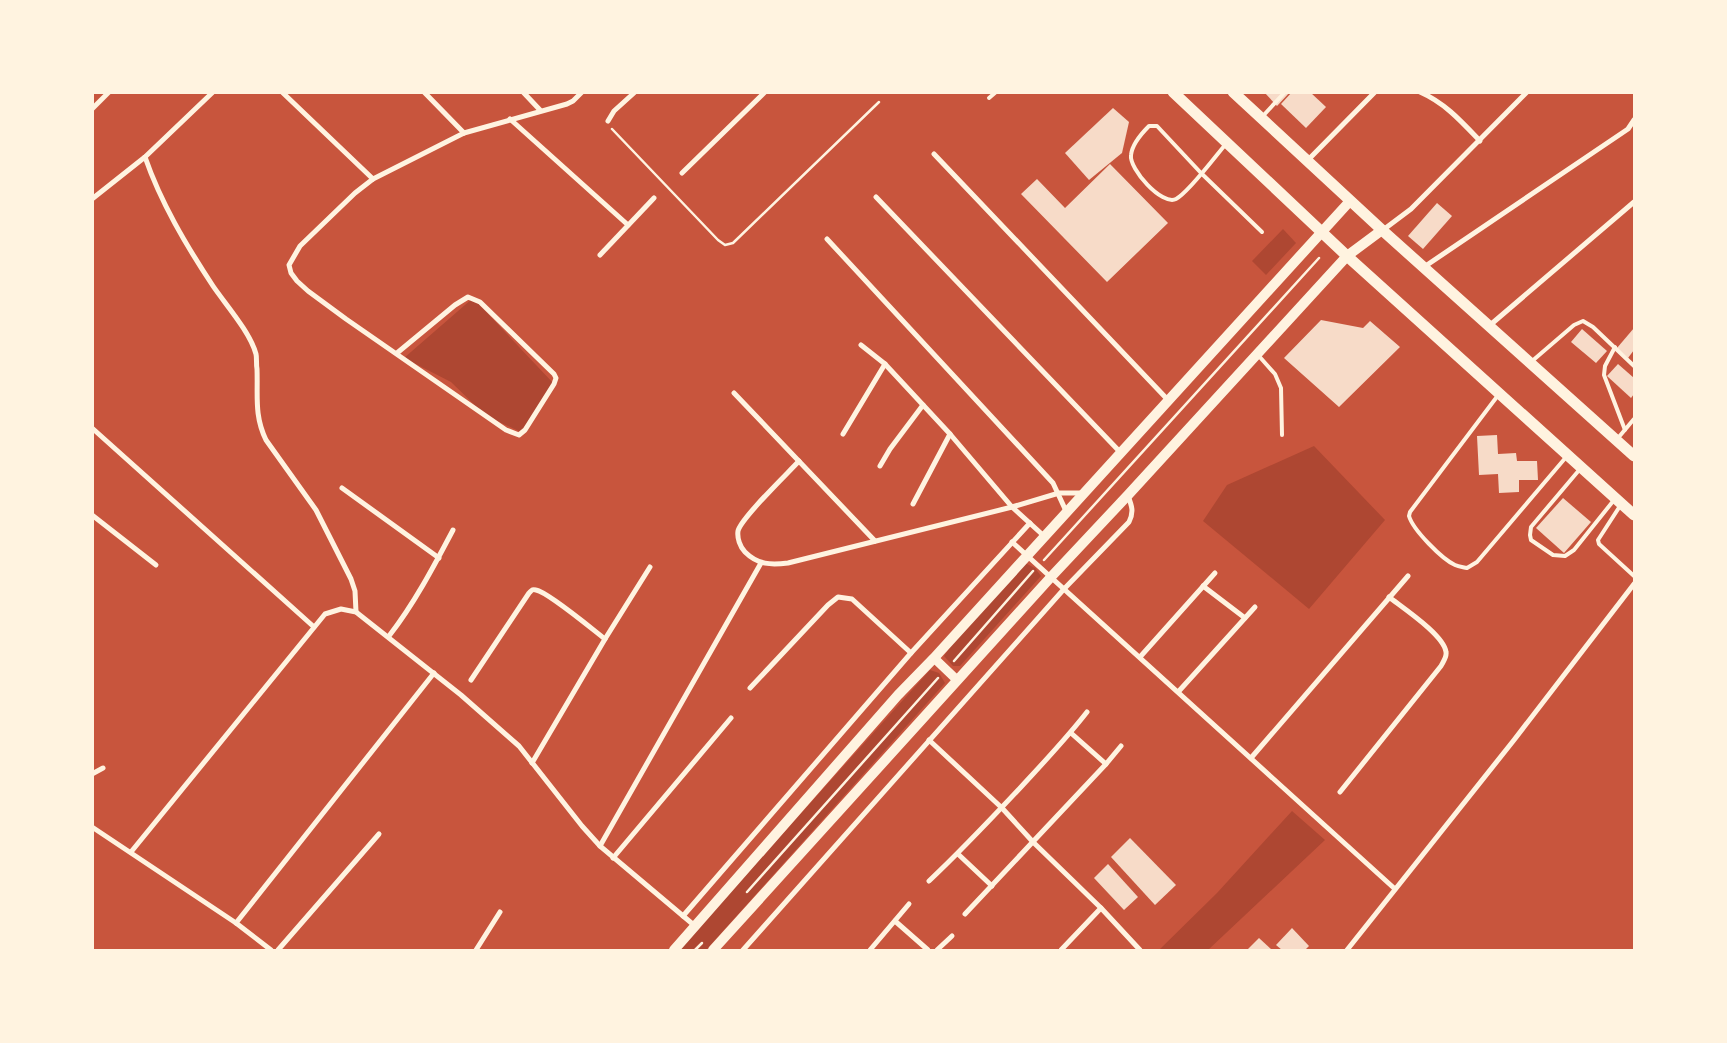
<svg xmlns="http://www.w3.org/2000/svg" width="1727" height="1043" viewBox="0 0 1727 1043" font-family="'Libre Baskerville',serif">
<rect width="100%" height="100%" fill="#c8553d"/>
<g fill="#ae4732">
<polygon points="1283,229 1296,243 1266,275 1252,261"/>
<polygon points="473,298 554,384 523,433 486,416 451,382 404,358"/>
<polygon points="1314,446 1385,520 1309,609 1203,521 1227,485"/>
<polygon points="1025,563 1035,568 1041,576 960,666 953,666 944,656 960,633"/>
<polygon points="930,670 939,673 945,683 706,950 678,950"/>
<polygon points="1292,811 1325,840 1208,950 1159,950 1217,893"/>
</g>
<g fill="#f7dbc8">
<polygon points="1264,92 1290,92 1277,106"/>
<polygon points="1292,92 1310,92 1326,107 1306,128 1281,104"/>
<polygon points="1113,108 1129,122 1122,153 1089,180 1065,153"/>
<polygon points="1110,164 1168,223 1107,282 1021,194 1037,179 1065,208"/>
<polygon points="1437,203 1452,216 1423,249 1408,236"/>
<polygon points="1321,320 1363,328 1370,321 1400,347 1339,407 1284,358"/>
<polygon points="1634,328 1634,350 1628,358 1617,348"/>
<polygon points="1582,329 1607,351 1596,363 1571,342"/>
<polygon points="1618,364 1634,378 1634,394 1631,398 1607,376"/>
<polygon points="1497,435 1498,454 1516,453 1517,461 1537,461 1538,480 1519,480 1519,492 1499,493 1498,474 1479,475 1477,436"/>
<polygon points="1563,498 1591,522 1564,553 1536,528"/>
<polygon points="1130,838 1176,885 1155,905 1111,857"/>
<polygon points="1108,864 1138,897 1124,910 1094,878"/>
<polygon points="1292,928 1309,946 1305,950 1282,950 1276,945"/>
<polygon points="1259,938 1272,950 1247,950"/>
</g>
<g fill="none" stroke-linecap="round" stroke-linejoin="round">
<g stroke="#fff3e0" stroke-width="2.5">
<polyline points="612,129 718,240 725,245 733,243 879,102"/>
<polyline points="1044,560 1319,258"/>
<polyline points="954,661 1033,571"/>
<polyline points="747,892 938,678"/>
<polyline points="695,950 702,943"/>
</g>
<g stroke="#fff3e0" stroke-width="4">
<polyline points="989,98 996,92"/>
<polyline points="1262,117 1285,92"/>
<path d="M 1225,145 C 1215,157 1188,193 1176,199 C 1162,206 1129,169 1131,155 C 1132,145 1142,133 1149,126 L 1157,126 L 1201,173 L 1262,232"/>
<polyline points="1615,347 1605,366 1604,375 1625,430"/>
<polyline points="1258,355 1275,374 1281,388 1282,435"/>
<polyline points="1531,362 1574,325 1583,321 1593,327 1634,366"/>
<path d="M 1499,394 L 1410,512 L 1409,516 C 1413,530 1442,559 1455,565 C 1459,567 1463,567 1467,568 L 1477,562 L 1567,456"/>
<polyline points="1618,438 1634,419"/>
<polyline points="1580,469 1531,527 1530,535 1531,540 1553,555 1565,556 1574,550 1614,500"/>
<polyline points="1620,506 1598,540 1599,544 1634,576"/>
</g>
<g stroke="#fff3e0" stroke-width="5">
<polyline points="282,92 373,179"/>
<polyline points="424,92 464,133"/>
<polyline points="523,92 540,110"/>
<path d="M 1420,92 C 1445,103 1461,121 1480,141"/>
<polyline points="92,109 109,92"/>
<polyline points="510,119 628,225"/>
<polyline points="608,121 614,111 635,92"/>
<polyline points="934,154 1168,400"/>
<path d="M 145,157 C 161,203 186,245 213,286 C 226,305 250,332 256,354 C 257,358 256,364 257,369 C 258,396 254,415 266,440 L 316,510 L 351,579 L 355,591 L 356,612"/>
<polyline points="1307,161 1375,92"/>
<polyline points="682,173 765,92"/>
<polyline points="876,197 1121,453"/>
<polyline points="92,199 145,157 213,92"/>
<polyline points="1383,230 1411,209 1527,92"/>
<polyline points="827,239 1053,483 1066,511"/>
<polyline points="600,255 654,198"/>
<polyline points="1424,267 1628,129 1634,120"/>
<polyline points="1489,326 1634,202"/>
<polyline points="861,345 885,364 950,434 1012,507 1044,536"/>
<polyline points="397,353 455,305 468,297 480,302 554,374 556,378 554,384 525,430 519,435 506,430 346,319 308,291 297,281 291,273 289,265 300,246 355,193 373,179 464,133 567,104 573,101 582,92"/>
<polyline points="734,393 875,541"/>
<polyline points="92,428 314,627"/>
<polyline points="843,434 885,364"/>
<path d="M 799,461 C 788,473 741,518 738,531 C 737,538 740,547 745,552 C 758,565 771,565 788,563 L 1012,507 L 1059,493 L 1083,493"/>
<polyline points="880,466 890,449 923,405"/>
<polyline points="342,488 439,558"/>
<polyline points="913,504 950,434"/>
<polyline points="92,515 156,565"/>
<polyline points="1012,542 1395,889"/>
<polyline points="1203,586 1245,618"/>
<path d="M 389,636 C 414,604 434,566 453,530"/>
<polyline points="1140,657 1215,573"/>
<path d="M 471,680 L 529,593 C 532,590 532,589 536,590 C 548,592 592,629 605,639"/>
<polyline points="750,688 828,605 838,597 852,599 911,653"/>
<polyline points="1179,691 1255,607"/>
<polyline points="1071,733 1106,764"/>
<polyline points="929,740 1002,808 1033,842 1101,908 1140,950"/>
<polyline points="1251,758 1408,576"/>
<polyline points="532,763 605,639 650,567"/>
<polyline points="92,774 103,768"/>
<path d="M 1340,792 L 1441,666 C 1443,662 1447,657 1446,652 C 1444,635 1403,608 1389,597"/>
<polyline points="92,827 236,923 271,950"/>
<polyline points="600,846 761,563"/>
<polyline points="131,852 325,614 341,609 356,612 461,695 519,746 582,826 600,846 695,926"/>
<polyline points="958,854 992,886"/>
<polyline points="613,858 731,718"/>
<path d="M 929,881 C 961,851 991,819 1021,787 C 1043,763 1066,739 1087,712"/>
<polyline points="965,914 1106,764 1121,746"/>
<polyline points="683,916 911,653 1030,523"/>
<polyline points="895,921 928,950"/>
<polyline points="236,923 434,673"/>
<polyline points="278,950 379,834"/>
<polyline points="476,950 500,912"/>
<path d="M 743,950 L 1064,589 L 1129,522 C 1134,512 1132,506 1128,496"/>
<polyline points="870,950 909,904"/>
<polyline points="937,950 952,936"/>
<polyline points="1061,950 1101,908"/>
<polyline points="1347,950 1514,740 1634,584"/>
</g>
<polyline stroke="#fff3e0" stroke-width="9" points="934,658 957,680"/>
<g stroke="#fff3e0" stroke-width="10">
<polyline points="674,950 898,695 934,658 1350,201"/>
<polyline points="713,950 1051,577 1128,495 1347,256 1382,230"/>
</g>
<g stroke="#fff3e0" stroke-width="11">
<polyline points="1173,92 1347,256 1634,515"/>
<polyline points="1233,92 1382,230 1634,456"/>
</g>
</g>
<rect width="1727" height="1043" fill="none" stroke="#fff3e0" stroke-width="188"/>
</svg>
